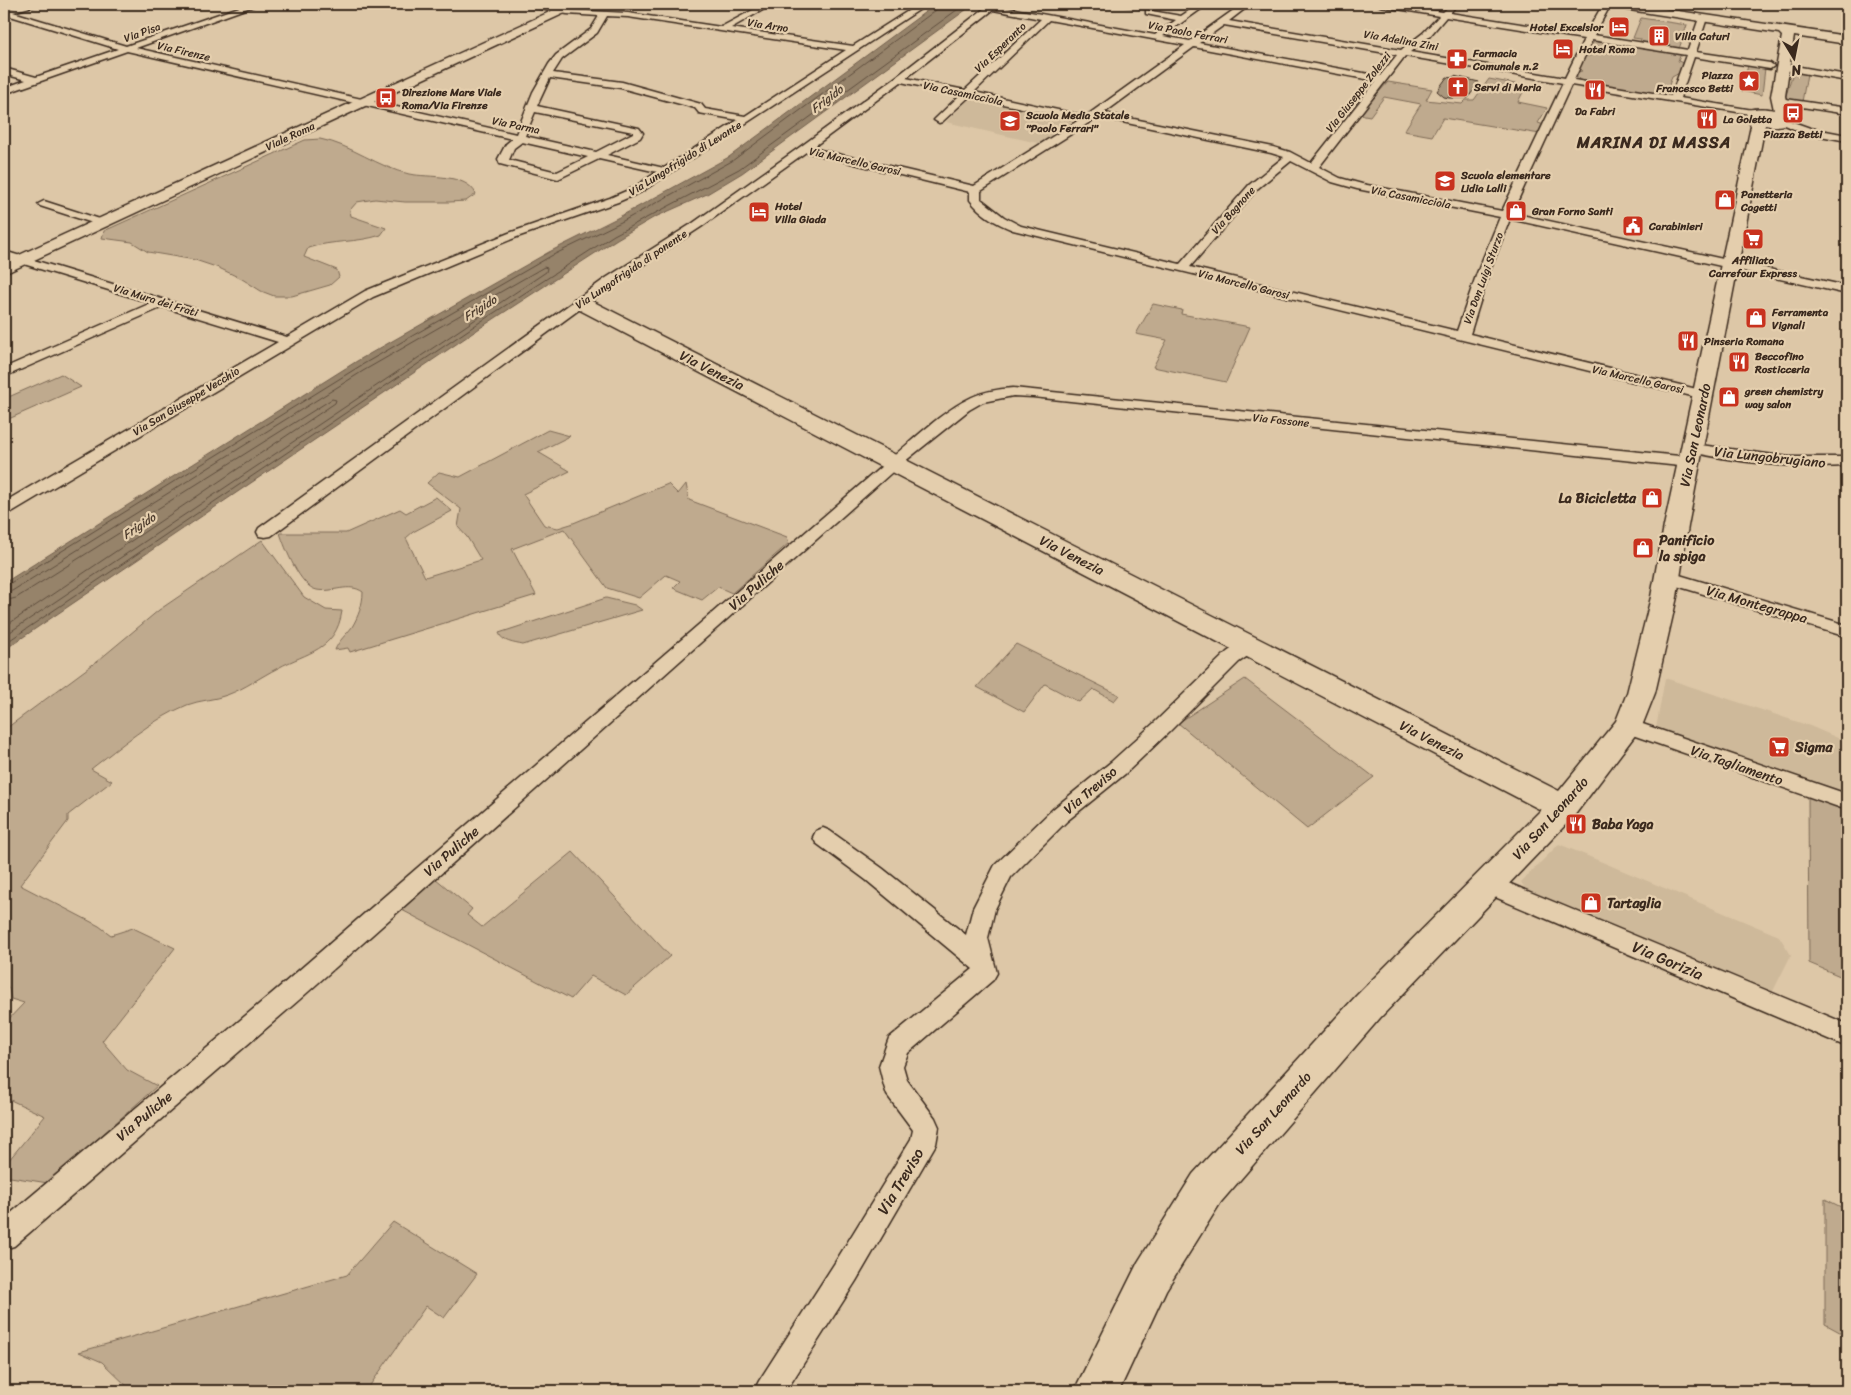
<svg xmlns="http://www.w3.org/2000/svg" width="1851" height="1395" viewBox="0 0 1851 1395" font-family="Sriracha,sans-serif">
<rect width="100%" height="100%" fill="#ddc7a7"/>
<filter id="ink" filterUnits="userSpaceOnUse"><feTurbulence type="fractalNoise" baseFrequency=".02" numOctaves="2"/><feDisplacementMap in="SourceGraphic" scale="10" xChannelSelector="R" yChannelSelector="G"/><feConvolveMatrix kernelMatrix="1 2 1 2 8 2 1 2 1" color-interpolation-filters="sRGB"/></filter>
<g filter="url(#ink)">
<g fill="#ceb99a">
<polygon points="973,98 1075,120 1042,144 946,122 968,100"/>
<polygon points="1665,678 1810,726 1847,742 1847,799 1655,734"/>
<polygon points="1559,844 1779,936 1791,955 1771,995 1526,890 1521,882"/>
</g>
<g fill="#bfaa8e" stroke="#7d6a56">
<polygon points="1108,4 1169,4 1158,12"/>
<polygon points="1641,18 1687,25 1679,49 1640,43 1641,39 1633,38"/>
<polygon points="1596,41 1681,54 1678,61 1683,63 1683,71 1672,77 1665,95 1578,81 1579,79 1574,75 1576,72 1582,71 1578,68 1579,66 1582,64 1585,56 1590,56 1592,53 1587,47"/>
<polygon points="1748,65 1765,68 1762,95 1742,91"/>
<polygon points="1793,72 1807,74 1802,102 1785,99"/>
<polygon points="1489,79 1526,86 1518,102 1547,108 1538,123 1544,125 1540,134 1443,118 1432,136 1404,131 1421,104 1384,97 1370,116 1359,114 1388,82 1432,89 1426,100 1462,104 1466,100 1474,100"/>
<path d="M 320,139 C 352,145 377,167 409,174 C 429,178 466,173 476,194 L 466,201 L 449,202 L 405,202 L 375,199 L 357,202 L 350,210 L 351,216 L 386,228 L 381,235 C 357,243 332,240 308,248 L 304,257 L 337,270 L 339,277 L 330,285 L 292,296 L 274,296 L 261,291 L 242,279 L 219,268 L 195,260 L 148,252 L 132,242 L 102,238 L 104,231 L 305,140 Z"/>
<polygon points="1153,304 1182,310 1181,314 1250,327 1226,382 1153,367 1167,340 1136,334"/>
<polygon points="61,374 81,387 4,421 4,399"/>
<path d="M 548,430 L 570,436 L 538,452 L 570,471 L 523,494 L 544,525 L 558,528 L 571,524 L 668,484 L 678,494 L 686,484 L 689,500 L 787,537 L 789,543 L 732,593 L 718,587 L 702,600 L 673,588 L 680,581 L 666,575 L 639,598 L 607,588 L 564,529 L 512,549 L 536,595 L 350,652 L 348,648 L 335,650 C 339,640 346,635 352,627 C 358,617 363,604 363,592 C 349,582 333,593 317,590 C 300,587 285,548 280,533 L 346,533 L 400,509 L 406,513 L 436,497 L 452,511 L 413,532 L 406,538 L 425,577 L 481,560 L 467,537 L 458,527 L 461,509 L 427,483 L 439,472 L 460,477 Z"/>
<path d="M 262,540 L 304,597 L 326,610 L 342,611 C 336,651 307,652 278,668 C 260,677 246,688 227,695 C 214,700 200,700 187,705 C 151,720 121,746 91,769 L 112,781 L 68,815 L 68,821 L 20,885 L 99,926 L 111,935 L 133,928 L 175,948 L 102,1041 L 127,1070 L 157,1086 L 48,1183 L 4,1176 L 4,1166 L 45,1116 L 4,1097 L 4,1024 L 24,1003 L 11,999 L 9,988 L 4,984 L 4,730 L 100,659 L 159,610 Z"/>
<path d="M 606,598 L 635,605 L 642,610 L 523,645 C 514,643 502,642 499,633 Z"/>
<polygon points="1016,644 1119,695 1114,701 1093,689 1079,702 1045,684 1024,712 977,687"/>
<polygon points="1245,679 1374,777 1307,829 1178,723"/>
<polygon points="1808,794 1847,807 1847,979 1809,963"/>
<polygon points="573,852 670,956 626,995 591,976 571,999 400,909 435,878 472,909 467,915 482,927"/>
<polygon points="1825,1199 1847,1210 1847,1336 1825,1324"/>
<polygon points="393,1222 477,1274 444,1318 426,1306 366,1391 304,1391 301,1389 297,1391 132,1391 102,1362 79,1352 347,1275"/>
</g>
<polygon fill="#96836b" stroke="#725f4c" points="936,4 974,4 742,173 707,194 653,218 617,239 480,328 4,650 4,583 357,361 549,252 621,216 729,157"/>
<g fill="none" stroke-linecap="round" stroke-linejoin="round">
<g stroke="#5f4e3d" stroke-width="1">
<polyline points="4,587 360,366 551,256 623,221 732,161 936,10 939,4"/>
<polyline points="4,593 12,591 363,371 544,267 547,268 546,272 4,636"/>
<polyline points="4,601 16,598 332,399 336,400 335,403 4,627"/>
<polyline points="4,644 477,324 614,235 739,169 965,4"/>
</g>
</g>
<polygon fill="#aa977d" stroke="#3b2a1e" points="1454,76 1479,82 1468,98 1449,98 1444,97 1437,91 1447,77 1452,78"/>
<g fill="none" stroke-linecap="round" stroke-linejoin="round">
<g stroke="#3b2a1e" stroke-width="3">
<g id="street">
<path d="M 28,4 L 40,4 L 13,12 L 126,46 L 248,4 L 259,4 L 136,48 L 516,134 L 533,92 L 549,64 L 556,55 L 591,29 L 599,16 L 567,14 L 526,6 L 522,4 L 537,4 L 567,10 L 628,13 L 721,27 L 764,4 L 773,4 L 731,28 L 853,46 L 919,4 L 928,4 L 641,192 L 618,202 L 517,237 L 373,297 L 10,513 L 4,514 L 4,502 L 278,342 L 163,307 L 4,377 L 4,368 L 151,303 L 4,258 L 4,251 L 287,337 L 365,291 L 509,233 L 610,198 L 633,188 L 657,172 L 599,159 L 558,179 L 500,164 L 498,159 L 506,144 L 512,139 L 127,51 L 4,94 L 4,88 L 26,80 L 4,74 L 4,68 L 36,77 L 118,49 L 4,14 L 4,10 ZM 607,16 L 628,17 L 846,50 L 745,116 L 705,109 L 701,104 L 622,82 L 553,73 L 562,59 L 597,33 ZM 550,78 L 621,88 L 695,108 L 699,113 L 738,120 L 664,168 L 607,155 L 640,138 L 643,133 L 639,128 L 537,106 ZM 535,112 L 633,132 L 633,133 L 596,152 L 525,136 ZM 522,142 L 588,157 L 557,172 L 509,160 L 514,148 Z"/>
<path d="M 990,4 L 999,4 L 998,6 L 1155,35 L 1176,20 L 1146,14 L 1146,10 L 1181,16 L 1199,4 L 1208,4 L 1163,36 L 1190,41 L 1242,4 L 1251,4 L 1229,21 L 1401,50 L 1423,33 L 1439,16 L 1380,6 L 1376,4 L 1393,4 L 1443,12 L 1451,5 L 1455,7 L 1450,13 L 1586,34 L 1603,4 L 1611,4 L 1594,35 L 1688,50 L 1699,18 L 1706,16 L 1707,18 L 1696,52 L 1770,63 L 1774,66 L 1770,69 L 1694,57 L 1680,98 L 1753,110 L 1756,111 L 1756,115 L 1571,85 L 1512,213 L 1847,286 L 1847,294 L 1510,219 L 1489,273 L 1470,334 L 1709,392 L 1711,395 L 1709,398 L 1704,399 L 1013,230 C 997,224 980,214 970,200 L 970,192 L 806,152 L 701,227 L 614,284 L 271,536 L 265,537 L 259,536 L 257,532 L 259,528 L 606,278 L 693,223 L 800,147 L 896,77 ZM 993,10 L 1041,19 L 965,90 L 906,78 ZM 1446,17 L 1584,39 L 1565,78 L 1410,52 L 1429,37 ZM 1049,20 L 1185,45 L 1086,116 L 974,92 ZM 1224,25 L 1397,55 L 1380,76 L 1199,43 ZM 1592,40 L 1686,55 L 1671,96 L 1574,80 ZM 1194,47 L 1376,81 L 1311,163 L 1290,152 L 1273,147 L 1104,113 ZM 1405,56 L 1563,83 L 1502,211 L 1362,184 L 1340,178 L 1319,167 ZM 901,82 L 960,95 L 936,118 L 934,120 L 939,123 L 942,122 L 969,97 L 1079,120 L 974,186 L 812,148 ZM 1098,117 L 1271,153 L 1284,157 L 1249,185 L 1180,264 L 1021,226 L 1004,217 L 981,199 L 981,191 ZM 1291,161 L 1332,182 L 1357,189 L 1500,217 L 1477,273 L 1457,331 L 1190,267 L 1257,189 Z"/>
<polygon points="1783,64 1847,75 1847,81 1780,69 1780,65"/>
<polygon points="1779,98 1847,108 1847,114 1776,103 1776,99"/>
<polygon points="1782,118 1810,128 1847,135 1847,141 1804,133 1779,123 1777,121"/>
<polygon points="44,201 106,221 108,223 102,226 40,206 38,204"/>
<path d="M 1013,388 L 1689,457 L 1694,459 L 1697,462 L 1694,465 L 1689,467 L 1033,397 L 1013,396 L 983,402 L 969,410 L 899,466 L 299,1000 L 14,1246 L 4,1249 L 4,1219 L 283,984 L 889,460 C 913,440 944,410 972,397 C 985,391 999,389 1013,388 Z"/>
<path d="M 1693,444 L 1789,457 L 1847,457 L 1847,466 C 1796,469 1737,463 1688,451 L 1686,448 L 1688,445 Z"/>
<polygon points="1666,571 1847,625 1847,637 1660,581 1658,577 1660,573"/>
<polygon points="1249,640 1255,641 1258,646 1255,651 1239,662 1168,733 1125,774 1067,821 1011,877 995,909 988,938 997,973 993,980 908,1053 903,1066 907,1080 935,1118 939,1127 936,1144 856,1281 786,1391 754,1391 759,1381 836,1261 911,1139 913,1130 887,1095 884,1086 879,1066 886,1046 889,1038 973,969 866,880 816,843 813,837 816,831 823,828 830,831 882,868 966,935 973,908 995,865 1053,809 1111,762 1154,723 1227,652 1243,641"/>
<polygon points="1628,719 1847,794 1847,810 1621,731 1618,726 1621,721"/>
<polygon points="1489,875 1847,1024 1847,1047 1481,891 1478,884 1481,877"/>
</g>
</g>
<g stroke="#3b2a1e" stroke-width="3">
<g id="secondary">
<polygon points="567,4 582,4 580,6 4,274 4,262"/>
<path d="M 1604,4 L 1631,4 L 1847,36 L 1847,44 L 1794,36 L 1785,96 L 1790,120 C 1785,127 1773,127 1765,125 L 1688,526 L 1677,597 L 1655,693 L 1642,726 L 1574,816 L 1380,1018 L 1221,1202 L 1166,1290 L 1119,1391 L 1074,1391 L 1138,1262 L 1193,1174 L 1356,996 L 1541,810 L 574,307 L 572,303 L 574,299 L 581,297 L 588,299 L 1559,791 L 1616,721 L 1627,693 L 1651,597 L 1664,526 L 1751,126 L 1746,113 L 1748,110 C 1757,108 1765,108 1774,110 L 1771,96 L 1782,36 L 1779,33 L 1610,7 Z"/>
</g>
</g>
<use href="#street" fill="#e4cead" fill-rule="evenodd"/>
<use href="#secondary" fill="#e4cead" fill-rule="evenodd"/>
</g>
</g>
<defs>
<g id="hotel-square" transform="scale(1.125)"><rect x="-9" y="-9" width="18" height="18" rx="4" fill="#c8321e" stroke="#e4cead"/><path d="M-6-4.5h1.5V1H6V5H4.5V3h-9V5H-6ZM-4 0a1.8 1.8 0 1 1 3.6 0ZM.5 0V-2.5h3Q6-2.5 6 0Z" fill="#fff"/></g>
<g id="building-square" transform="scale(1.125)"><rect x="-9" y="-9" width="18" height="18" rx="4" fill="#c8321e" stroke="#e4cead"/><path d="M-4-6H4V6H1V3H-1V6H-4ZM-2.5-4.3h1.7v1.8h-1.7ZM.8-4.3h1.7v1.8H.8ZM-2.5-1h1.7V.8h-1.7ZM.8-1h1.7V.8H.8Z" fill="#fff"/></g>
<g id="pharmacy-square" transform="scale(1.125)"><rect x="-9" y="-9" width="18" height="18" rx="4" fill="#c8321e" stroke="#e4cead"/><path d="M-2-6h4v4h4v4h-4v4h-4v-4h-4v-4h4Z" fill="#fff"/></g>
<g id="sight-square" transform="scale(1.125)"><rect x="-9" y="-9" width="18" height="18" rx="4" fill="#c8321e" stroke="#e4cead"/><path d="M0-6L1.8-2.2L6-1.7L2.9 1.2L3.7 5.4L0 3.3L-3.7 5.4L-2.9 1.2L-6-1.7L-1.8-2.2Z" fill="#fff"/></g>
<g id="church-square" transform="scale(1.125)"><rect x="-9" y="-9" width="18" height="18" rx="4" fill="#c8321e" stroke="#e4cead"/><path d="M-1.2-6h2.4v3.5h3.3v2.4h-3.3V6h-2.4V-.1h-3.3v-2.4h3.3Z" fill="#fff"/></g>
<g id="restaurant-square" transform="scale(1.125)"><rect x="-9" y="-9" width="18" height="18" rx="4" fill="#c8321e" stroke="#e4cead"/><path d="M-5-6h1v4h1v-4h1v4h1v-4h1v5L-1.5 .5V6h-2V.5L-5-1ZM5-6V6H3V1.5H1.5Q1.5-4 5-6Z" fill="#fff"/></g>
<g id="bus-square" transform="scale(1.125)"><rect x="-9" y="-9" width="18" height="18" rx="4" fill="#c8321e" stroke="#e4cead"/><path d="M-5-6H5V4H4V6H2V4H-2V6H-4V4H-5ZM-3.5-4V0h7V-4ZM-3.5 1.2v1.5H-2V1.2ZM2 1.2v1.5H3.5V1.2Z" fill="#fff"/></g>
<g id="school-square" transform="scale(1.125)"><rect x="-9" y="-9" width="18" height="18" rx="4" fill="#c8321e" stroke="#e4cead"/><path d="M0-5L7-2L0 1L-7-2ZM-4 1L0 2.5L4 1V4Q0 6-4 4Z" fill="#fff"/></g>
<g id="shop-square" transform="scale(1.125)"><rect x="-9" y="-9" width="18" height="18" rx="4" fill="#c8321e" stroke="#e4cead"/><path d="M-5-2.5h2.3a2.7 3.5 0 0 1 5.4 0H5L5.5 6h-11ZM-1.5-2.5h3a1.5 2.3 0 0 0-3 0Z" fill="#fff"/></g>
<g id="civic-square" transform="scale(1.125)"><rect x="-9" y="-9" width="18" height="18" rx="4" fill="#c8321e" stroke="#e4cead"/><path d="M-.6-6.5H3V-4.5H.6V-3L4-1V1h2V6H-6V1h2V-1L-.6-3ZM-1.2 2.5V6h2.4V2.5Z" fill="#fff"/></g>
<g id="supermarket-square" transform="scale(1.125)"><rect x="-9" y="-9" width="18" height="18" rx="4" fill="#c8321e" stroke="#e4cead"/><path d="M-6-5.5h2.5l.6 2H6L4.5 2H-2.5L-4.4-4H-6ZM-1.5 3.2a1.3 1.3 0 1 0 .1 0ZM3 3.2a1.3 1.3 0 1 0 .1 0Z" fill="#fff"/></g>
</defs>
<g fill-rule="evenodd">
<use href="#hotel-square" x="1619" y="27"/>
<use href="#building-square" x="1659" y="36"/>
<use href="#hotel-square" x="1563" y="49"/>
<use href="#pharmacy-square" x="1457" y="59"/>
<use href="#sight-square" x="1749" y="81"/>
<use href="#church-square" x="1458" y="87"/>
<use href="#restaurant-square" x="1595" y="90"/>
<use href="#bus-square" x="386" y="98"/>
<use href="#bus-square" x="1793" y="113"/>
<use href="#restaurant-square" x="1707" y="119"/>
<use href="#school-square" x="1010" y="121"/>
<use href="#school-square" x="1445" y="181"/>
<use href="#shop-square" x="1725" y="200"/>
<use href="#shop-square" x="1516" y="211"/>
<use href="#hotel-square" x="759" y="212"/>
<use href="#civic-square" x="1633" y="226"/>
<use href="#supermarket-square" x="1753" y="239"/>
<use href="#shop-square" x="1756" y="318"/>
<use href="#restaurant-square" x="1688" y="341"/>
<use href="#restaurant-square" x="1739" y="362"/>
<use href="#shop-square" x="1729" y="397"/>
<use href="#shop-square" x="1652" y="498"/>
<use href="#shop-square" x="1643" y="548"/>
<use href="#supermarket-square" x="1779" y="747"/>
<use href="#restaurant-square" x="1576" y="824"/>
<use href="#shop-square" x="1591" y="903"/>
</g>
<g text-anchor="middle" stroke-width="4.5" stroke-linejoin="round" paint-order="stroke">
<g font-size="11" fill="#3b2a1e" stroke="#e4cead">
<text transform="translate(768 25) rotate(9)" y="4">Via Arno</text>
<text transform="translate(142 32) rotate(-20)" y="4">Via Pisa</text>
<text transform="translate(1188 32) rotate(11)" y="4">Via Paolo Ferrari</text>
<text transform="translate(1401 40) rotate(10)" y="4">Via Adelina Zini</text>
<text transform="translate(1000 47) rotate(-44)" y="4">Via Esperanto</text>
<text transform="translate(184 51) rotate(13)" y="4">Via Firenze</text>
<text transform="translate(1358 92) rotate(-52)" y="4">Via Giuseppe Zolezzi</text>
<text transform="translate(963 93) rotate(12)" y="4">Via Casamicciola</text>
<text transform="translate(516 125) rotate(12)" y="4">Via Parma</text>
<text transform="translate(290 136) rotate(-25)" y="4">Viale Roma</text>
<text transform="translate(685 158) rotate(-32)" y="4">Via Lungofrigido di Levante</text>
<text transform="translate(855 161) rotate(13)" y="4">Via Marcello Garosi</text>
<text transform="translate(1411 197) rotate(11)" y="4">Via Casamicciola</text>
<text transform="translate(1233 210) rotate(-48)" y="4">Via Bagnone</text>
<text transform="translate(631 269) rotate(-34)" y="4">Via Lungofrigido di ponente</text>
<text transform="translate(1483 278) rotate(-70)" y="4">Via Don Luigi Sturzo</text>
<text transform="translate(1244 284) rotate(14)" y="4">Via Marcello Garosi</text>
<text transform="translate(156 300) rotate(17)" y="4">Via Mura dei Frati</text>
<text transform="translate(1638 379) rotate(13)" y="4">Via Marcello Garosi</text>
<text transform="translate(186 401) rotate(-31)" y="4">Via San Giuseppe Vecchio</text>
<text transform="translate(1281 420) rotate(6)" y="4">Via Fossone</text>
</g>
<g font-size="11" font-weight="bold" fill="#3b2a1e" stroke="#e4cead" text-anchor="start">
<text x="1603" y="31" text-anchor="end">Hotel Excelsior</text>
<text x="1675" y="40">Villa Caturi</text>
<text x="1579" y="53">Hotel Roma</text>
<text x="1473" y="57">Farmacia<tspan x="1473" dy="13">Comunale n.2</tspan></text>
<text x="1733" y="79" text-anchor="end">Piazza<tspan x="1733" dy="13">Francesco Betti</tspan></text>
<text x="1474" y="91">Servi di Maria</text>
<text x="402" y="96">Direzione Mare Viale<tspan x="402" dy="13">Roma/Via Firenze</tspan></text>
<text x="1595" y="115" text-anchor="middle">Da Fabri</text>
<text x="1026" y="119">Scuola Media Statale<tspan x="1026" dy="13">"Paolo Ferrari"</tspan></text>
<text x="1723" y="123">La Goletta</text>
<text x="1793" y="138" text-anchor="middle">Piazza Betti</text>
<text x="1461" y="179">Scuola elementare<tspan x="1461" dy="13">Lidia Lalli</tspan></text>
<text x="1741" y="198">Panetteria<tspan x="1741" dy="13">Cagetti</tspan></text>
<text x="775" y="210">Hotel<tspan x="775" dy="13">Villa Giada</tspan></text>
<text x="1532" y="215">Gran Forno Santi</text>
<text x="1649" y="230">Carabinieri</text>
<text x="1753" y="264" text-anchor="middle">Affiliato<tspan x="1753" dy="13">Carrefour Express</tspan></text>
<text x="1772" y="316">Ferramenta<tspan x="1772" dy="13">Vignali</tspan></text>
<text x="1704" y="345">Pinseria Romana</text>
<text x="1755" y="360">Beccofino<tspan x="1755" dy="13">Rosticceria</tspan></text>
<text x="1745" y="395">green chemistry<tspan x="1745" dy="13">way salon</tspan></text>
</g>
<g font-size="12" font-style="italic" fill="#4d3c2d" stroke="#e4cead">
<text transform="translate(827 99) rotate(-37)" y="4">Frigido</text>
<text transform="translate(480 308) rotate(-32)" y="4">Frigido</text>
<text transform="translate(139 526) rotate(-33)" y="4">Frigido</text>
</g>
<g font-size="14" fill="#3b2a1e" stroke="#e4cead">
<text transform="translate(712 370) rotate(27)" y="5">Via Venezia</text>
<text transform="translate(1695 435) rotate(-78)" y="5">Via San Leonardo</text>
<text transform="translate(1770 457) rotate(6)" y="5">Via Lungobrugiano</text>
<text transform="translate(1072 555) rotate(27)" y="5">Via Venezia</text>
<text transform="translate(756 585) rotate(-41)" y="5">Via Puliche</text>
<text transform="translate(1757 604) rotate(16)" y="5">Via Montegrappa</text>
<text transform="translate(1432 740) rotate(27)" y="5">Via Venezia</text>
<text transform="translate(1737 765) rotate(19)" y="5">Via Tagliamento</text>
<text transform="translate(1090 790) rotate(-40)" y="5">Via Treviso</text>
<text transform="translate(1550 818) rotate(-48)" y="5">Via San Leonardo</text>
<text transform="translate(451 851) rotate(-41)" y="5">Via Puliche</text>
<text transform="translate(1273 1113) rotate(-48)" y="5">Via San Leonardo</text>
<text transform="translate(144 1116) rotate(-40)" y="5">Via Puliche</text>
</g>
<g font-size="14" font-weight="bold" fill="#3b2a1e" stroke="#e4cead" text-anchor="start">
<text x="1636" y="503" text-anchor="end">La Bicicletta</text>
<text x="1659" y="545">Panificio<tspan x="1659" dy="16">la spiga</tspan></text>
<text x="1795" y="752">Sigma</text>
<text x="1592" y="829">Baba Yaga</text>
<text x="1607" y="908">Tartaglia</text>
</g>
<g font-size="16" font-weight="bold" letter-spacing="1" fill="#3b2a1e" stroke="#e4cead">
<text x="1654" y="148">MARINA DI MASSA</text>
</g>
<g font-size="16" fill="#3b2a1e" stroke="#e4cead">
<text transform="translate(1668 960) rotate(23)" y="6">Via Gorizia</text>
<text transform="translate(900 1181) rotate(-59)" y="6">Via Treviso</text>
</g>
</g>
<rect width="1851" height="1395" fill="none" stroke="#e4cead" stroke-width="20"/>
<rect x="10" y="10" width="1831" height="1375" fill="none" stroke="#3b2a1e" stroke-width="2" filter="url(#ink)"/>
<g transform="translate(1794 58) rotate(170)" stroke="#e4cead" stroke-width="4" paint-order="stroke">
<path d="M0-4L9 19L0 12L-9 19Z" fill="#3b2a1e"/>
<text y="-8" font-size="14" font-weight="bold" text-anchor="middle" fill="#3b2a1e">N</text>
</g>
</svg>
